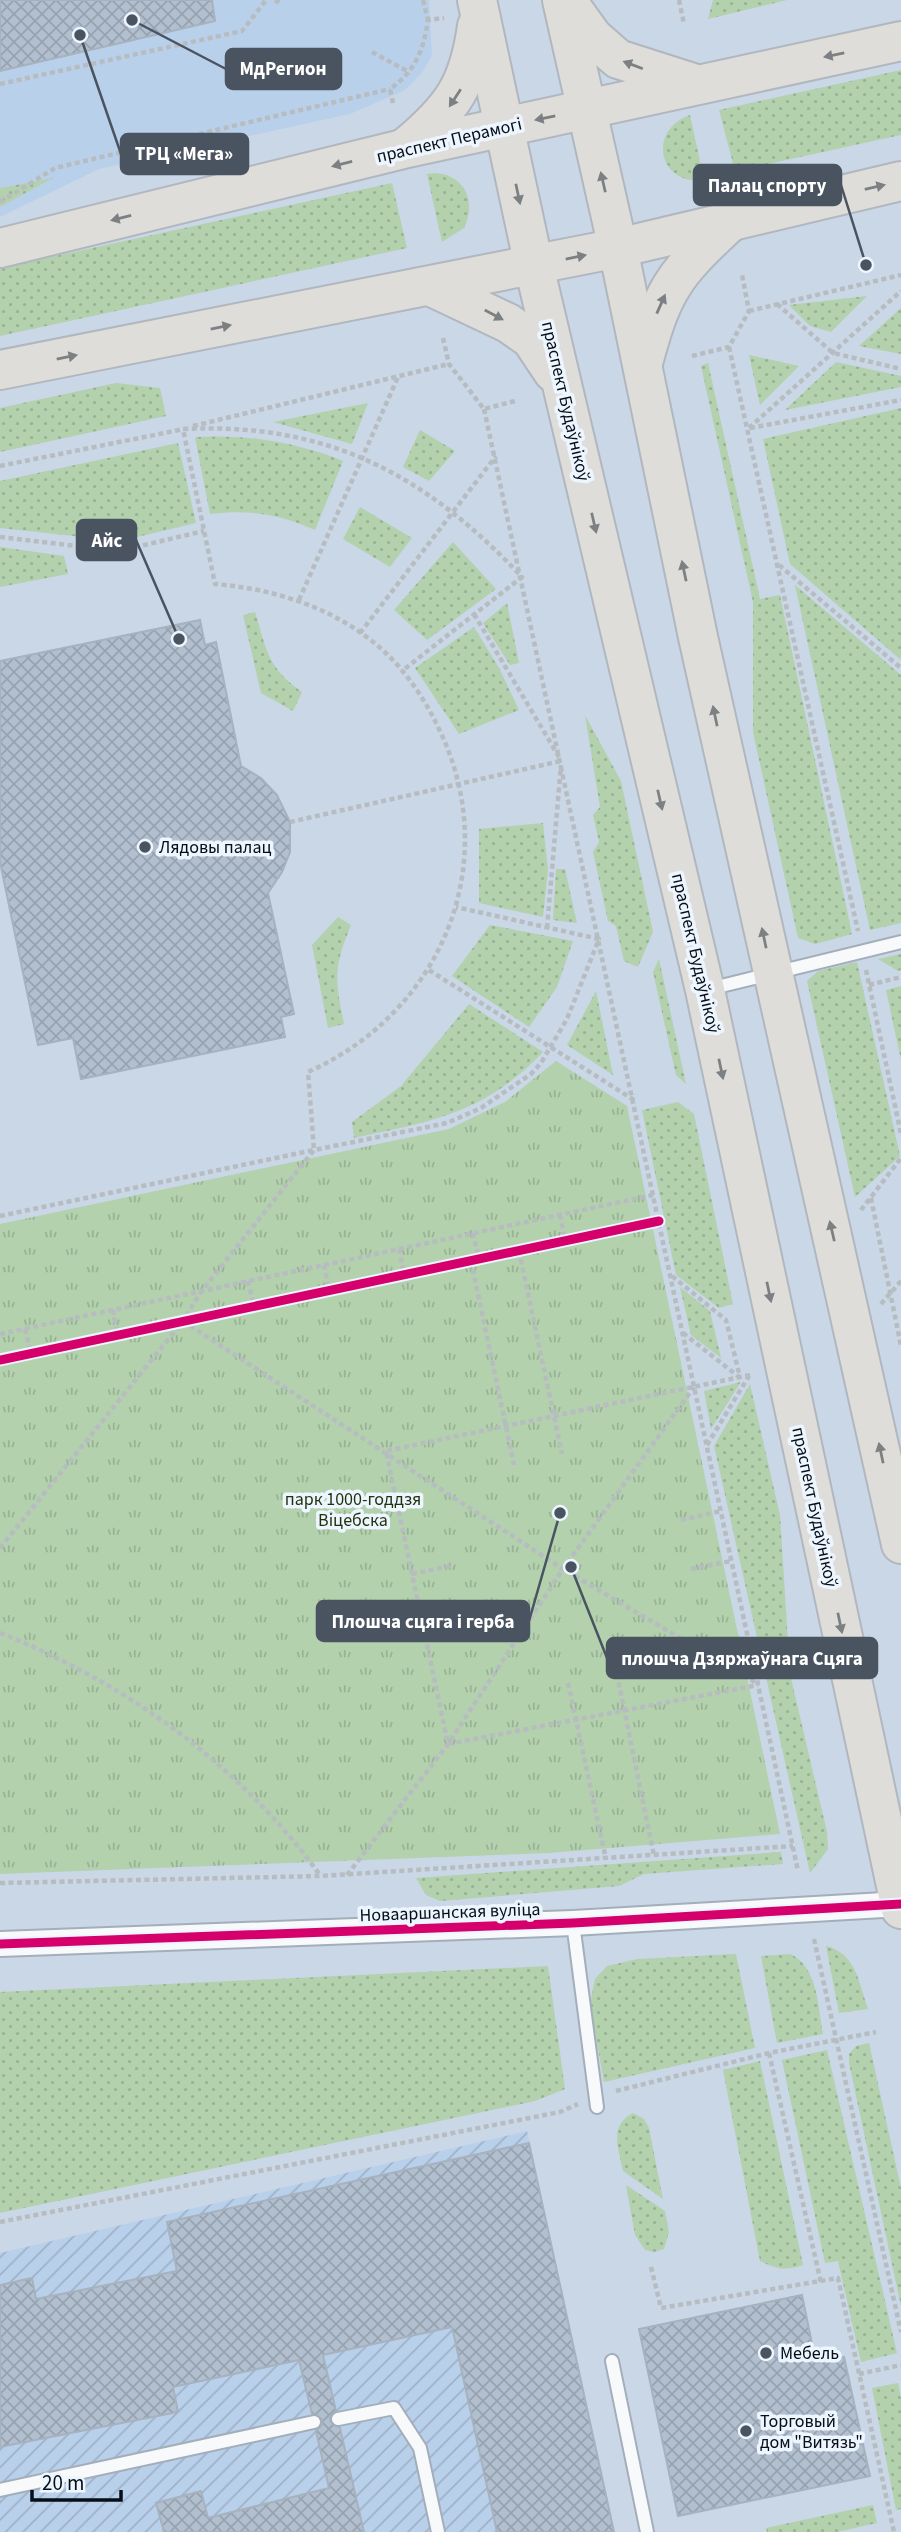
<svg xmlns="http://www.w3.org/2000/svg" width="901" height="2532" viewBox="0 0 901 2532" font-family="'Source Sans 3',sans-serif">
<defs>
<pattern id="industrial-furrows" width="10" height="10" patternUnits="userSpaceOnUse" patternTransform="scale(1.75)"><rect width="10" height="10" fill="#b9d0eb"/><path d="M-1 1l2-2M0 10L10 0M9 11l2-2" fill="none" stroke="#9eb1c9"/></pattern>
<pattern id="grass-dots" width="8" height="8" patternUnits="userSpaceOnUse" patternTransform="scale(1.75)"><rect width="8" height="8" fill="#b3d1ad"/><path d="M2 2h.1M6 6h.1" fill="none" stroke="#98b294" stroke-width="1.8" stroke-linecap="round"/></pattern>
<pattern id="park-tufts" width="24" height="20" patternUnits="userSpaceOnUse" patternTransform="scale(1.75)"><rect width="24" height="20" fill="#b3d1ad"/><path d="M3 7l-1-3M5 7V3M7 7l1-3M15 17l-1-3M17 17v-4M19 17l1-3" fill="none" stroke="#98b294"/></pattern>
<pattern id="building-cross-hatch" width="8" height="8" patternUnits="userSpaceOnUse" patternTransform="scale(1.75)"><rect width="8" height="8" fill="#b1bfcf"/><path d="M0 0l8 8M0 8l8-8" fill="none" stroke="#97a3b1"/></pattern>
</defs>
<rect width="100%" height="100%" fill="#c9d7e7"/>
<polygon fill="#b9d0eb" points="0,0 429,0 432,56 421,74 405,90 350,114 99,169 0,217"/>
<polygon fill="url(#industrial-furrows)" points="527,2131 614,2532 0,2532 0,2253"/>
<g fill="url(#grass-dots)">
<polygon points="713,0 787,0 708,19"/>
<polygon points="901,70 901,135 735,171 719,110"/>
<path d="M 690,115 L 704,180 C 658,186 647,130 690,115 Z"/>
<path d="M 435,173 C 465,175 477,202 464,228 L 442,242 L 427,174 Z"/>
<polygon points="53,178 0,207 0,188"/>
<polygon points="392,183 407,248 0,336 0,268"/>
<polygon points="867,296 831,332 810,326 789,305"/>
<polygon points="901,308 901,354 859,346"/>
<polygon points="749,355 799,366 760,405"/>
<polygon points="836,362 901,376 901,387 785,410"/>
<polygon points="708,363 760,599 780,595 852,934 815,944 798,938 753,732 753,602 701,366"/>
<polygon points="116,383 160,388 166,416 0,452 0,408"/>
<polygon points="368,403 352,444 273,422"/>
<polygon points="901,408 901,660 790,564 763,439"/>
<polygon points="420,430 455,451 429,481 403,467"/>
<path d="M 195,437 C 244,434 297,442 343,461 L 315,530 C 280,514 248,509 210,514 Z"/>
<polygon points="178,443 196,523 120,541 0,528 0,481"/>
<polygon points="360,507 412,538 390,567 343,539"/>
<polygon points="453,542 496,589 427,640 394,610"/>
<polygon points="0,547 64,556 68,574 0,587"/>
<polygon points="795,585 901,675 901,923 870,930"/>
<polygon points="507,603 519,663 510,665 483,623"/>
<path d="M 255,612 C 267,651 267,667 302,692 L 293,711 L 261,693 L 243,615 Z"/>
<polygon points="474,627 499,668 519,710 459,734 415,668"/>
<polygon points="585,715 621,781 653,932 638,967 624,961 616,926 608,921 593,852 599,842 593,815 600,807"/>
<polygon points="543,823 548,870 543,917 479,903 479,829"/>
<polygon points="556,869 565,869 577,923 553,920"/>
<path d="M 338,917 L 351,925 C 333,968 335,979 344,1024 L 328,1028 L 312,945 Z"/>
<polygon points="490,925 573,941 557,987 529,1027 452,976"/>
<polygon points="901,954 901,970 898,971 878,959"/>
<polygon points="659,959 686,1084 676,1075 653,972"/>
<polygon points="857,962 900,1156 855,1197 807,981 818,971"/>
<polygon points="901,986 901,1060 886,990"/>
<polygon points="596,991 613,1075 567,1045"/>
<path d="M 469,1004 L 543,1052 C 484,1114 433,1121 354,1138 L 352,1122 L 401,1086 Z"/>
<polygon points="678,1102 694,1114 733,1304 719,1308 676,1275 642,1110"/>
<polygon points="680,1287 710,1311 721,1358 691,1335"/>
<polygon points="741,1382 711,1429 704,1391"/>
<polygon points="750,1384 780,1515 790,1674 827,1832 828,1849 810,1873 714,1446"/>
<polygon points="781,1852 783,1864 644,1874 619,1886 440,1901 426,1895 416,1878"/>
<path d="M 826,1946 C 856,1953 859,1983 868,2009 L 839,2013 Z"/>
<polygon points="736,1954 755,2048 604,2082 590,2004 595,1979 607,1966 637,1959"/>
<path d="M 790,1954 C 818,1966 818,2008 823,2034 L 777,2043 L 761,1956 Z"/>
<polygon points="548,1966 565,2089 535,2101 0,2213 0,1992"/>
<polygon points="869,2043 901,2188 901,2306 849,2063 849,2054 856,2046"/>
<polygon points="827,2050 897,2353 861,2362 838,2261 825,2263 782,2060"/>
<path d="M 760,2061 L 803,2265 C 785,2271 777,2269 760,2261 L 723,2070 Z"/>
<path d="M 633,2113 L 644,2119 L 649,2128 L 663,2199 L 623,2171 C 619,2148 608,2126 633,2113 Z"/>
<polygon points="626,2185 665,2211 669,2232 664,2249 654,2252 645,2250 635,2235"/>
<polygon points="898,2383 901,2398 901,2509 896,2510 872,2388"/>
<polygon points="873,2505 877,2523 837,2532 767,2532 766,2528"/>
</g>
<polygon fill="url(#park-tufts)" points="556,1061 627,1106 780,1834 549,1853 0,1874 0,1224 449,1129 505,1102"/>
<g fill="url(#building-cross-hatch)" stroke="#a6b2be" stroke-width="2">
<polygon points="0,0 212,0 215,21 0,71"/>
<polygon points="200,620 205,645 216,642 241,766 261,778 277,795 290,822 290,852 282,872 268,893 294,1014 281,1017 285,1037 81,1079 73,1038 38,1045 0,862 0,661"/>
<polygon points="529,2143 614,2532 497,2532 452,2327 323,2355 336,2411 330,2416 330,2421 340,2428 364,2532 164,2532 156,2503 201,2491 208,2518 329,2488 316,2431 322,2425 322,2419 312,2414 299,2360 173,2387 178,2412 0,2447 0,2285 32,2278 36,2299 177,2271 167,2222"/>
<polygon points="802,2295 816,2363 844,2357 870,2476 678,2516 639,2329"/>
</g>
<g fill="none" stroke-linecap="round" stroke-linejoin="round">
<g stroke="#a3aeba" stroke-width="16">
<g id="lane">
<polyline points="709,989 901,942"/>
<polyline points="573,1923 597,2107"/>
<polyline points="612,2361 647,2532"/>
<polyline points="338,2419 394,2408 420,2448 438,2532"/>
<polyline points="0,2490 314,2422"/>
</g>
</g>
<g stroke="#a3aeba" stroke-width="28">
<polyline id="street" points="0,1944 573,1923 901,1904"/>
</g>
<g stroke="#b1b7bf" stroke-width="42">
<g id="primary">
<polyline points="477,0 534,266 705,990 901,1909"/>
<polyline points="562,0 618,248 698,637 901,1544"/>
<polyline points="567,1 593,37 618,59 693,83"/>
<path d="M 406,147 C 452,109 469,85 477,26"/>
<polyline points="0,248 403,149 901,41"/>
<polyline points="432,287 508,323 531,339 553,372"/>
<path d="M 643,363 C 662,291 673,275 728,224"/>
<polyline points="0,370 618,248 901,181"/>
</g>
</g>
<g stroke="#b7bcc1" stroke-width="4.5" stroke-dasharray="5 3.5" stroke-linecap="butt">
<polyline points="275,0 280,3"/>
<polyline points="423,0 428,20"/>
<polyline points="679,0 684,24"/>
<polyline points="372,52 409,72"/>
<polyline points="0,84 242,31 266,0"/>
<path d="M 393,103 L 390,89 C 415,72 424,49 428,20 L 444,18"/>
<polyline points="0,202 55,168 390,89"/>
<polyline points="777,304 833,353 901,369"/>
<polyline points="749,311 901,275"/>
<polyline points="443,338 449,364 484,409 515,401"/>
<polyline points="729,347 858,931"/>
<polyline points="692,356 729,347 749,311 742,275"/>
<polyline points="484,409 798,1871"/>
<polyline points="193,426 449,364"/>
<polyline points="749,428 901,291"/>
<polyline points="750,428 901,400"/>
<polyline points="0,466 184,429"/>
<polyline points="0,537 119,551 204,531"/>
<polyline points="779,565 901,668"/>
<polyline points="299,600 398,377"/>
<polyline points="474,614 559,757"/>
<polyline points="360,633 496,456"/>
<polyline points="290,822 561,761"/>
<polyline points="547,928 561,765"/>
<polyline points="429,970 634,1100"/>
<polyline points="866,970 901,1134"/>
<polyline points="869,985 901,977"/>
<polyline points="871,1198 901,1346"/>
<polyline points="861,1210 901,1158"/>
<polyline points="560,1215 565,1241"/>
<path d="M 0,1216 L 314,1150 L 308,1072 C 442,1012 504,863 439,729 C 423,695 401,664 372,641 C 326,605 272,589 215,584 L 183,429 C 327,422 425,474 522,577 L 402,671"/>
<polyline points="473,1233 479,1259"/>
<polyline points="399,1249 404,1275"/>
<polyline points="519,1251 562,1454"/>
<polyline points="471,1261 514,1465"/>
<polyline points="324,1265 329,1291"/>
<polyline points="672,1276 726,1320 740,1377"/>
<polyline points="248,1281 254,1306"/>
<polyline points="881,1304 901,1281"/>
<polyline points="113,1310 118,1335"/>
<polyline points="183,1321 563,1569 758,1684"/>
<polyline points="25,1329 31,1353"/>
<polyline points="683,1333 739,1377"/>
<polyline points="0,1334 653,1195"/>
<polyline points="750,1375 386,1451 448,1744 758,1685"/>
<polyline points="707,1445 749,1376"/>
<polyline points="681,1520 721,1511"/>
<polyline points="0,1548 183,1321 201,1292 314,1150 447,1123 481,1108 531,1074 541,1063 567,1019 599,939 456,907"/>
<polyline points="691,1569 731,1561"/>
<polyline points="412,1574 450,1566"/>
<polyline points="423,1622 460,1614"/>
<path d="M 0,1633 C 125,1682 241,1766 320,1875"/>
<polyline points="617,1674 654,1856"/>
<polyline points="568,1683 606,1859"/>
<polyline points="347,1875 448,1744 563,1569 694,1387"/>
<polyline points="0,1883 320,1876 793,1846"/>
<polyline points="814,1939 901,2332"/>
<polyline points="769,2053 821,2283"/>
<polyline points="616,2091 769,2053 876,2032"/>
<polyline points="0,2222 560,2112 578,2104"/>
<polyline points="651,2267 661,2308 838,2278 894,2532"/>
<polyline points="859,2374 901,2365"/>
</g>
<use href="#lane" stroke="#f7f9fb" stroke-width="12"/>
<use href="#street" stroke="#f7f9fb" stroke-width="24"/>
<use href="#primary" stroke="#dfddda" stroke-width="38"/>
<g stroke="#edf5ff" stroke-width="13">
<g id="cycleway">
<polyline points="0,1360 659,1221"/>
<polyline points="0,1944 573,1923 901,1904"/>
</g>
</g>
<use href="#cycleway" stroke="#d6006c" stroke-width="9"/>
</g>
<defs><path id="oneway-solid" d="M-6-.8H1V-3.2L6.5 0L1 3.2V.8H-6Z" transform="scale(1.75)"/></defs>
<g fill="#7d8083">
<use href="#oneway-solid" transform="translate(834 55) rotate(168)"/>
<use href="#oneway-solid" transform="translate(633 65) rotate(-159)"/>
<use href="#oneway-solid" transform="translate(455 98) rotate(123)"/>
<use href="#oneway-solid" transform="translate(545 118) rotate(168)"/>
<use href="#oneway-solid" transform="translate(342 164) rotate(166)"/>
<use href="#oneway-solid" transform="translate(603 182) rotate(-103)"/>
<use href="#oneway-solid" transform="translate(875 187) rotate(-13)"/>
<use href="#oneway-solid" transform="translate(518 194) rotate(78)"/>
<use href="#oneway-solid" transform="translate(121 218) rotate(166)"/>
<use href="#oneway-solid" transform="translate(576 257) rotate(-11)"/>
<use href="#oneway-solid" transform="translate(661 304) rotate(-66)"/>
<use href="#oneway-solid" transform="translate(494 315) rotate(28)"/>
<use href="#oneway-solid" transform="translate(221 327) rotate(-11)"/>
<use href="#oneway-solid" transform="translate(67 357) rotate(-11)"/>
<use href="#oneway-solid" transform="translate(594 523) rotate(77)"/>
<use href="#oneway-solid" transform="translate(684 571) rotate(-102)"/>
<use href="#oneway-solid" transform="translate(715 716) rotate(-102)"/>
<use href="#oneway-solid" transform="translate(660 800) rotate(77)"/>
<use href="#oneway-solid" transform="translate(764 938) rotate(-102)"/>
<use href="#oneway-solid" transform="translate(721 1069) rotate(78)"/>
<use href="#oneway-solid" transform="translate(832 1231) rotate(-103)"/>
<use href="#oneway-solid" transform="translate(769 1292) rotate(78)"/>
<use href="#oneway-solid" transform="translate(881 1453) rotate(-102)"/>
<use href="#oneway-solid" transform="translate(840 1623) rotate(78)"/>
</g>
<g fill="#4a5460" stroke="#edf5ff" stroke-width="2.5">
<circle cx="145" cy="847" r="7"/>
<circle cx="766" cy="2353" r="7"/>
<circle cx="746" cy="2431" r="7"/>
</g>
<g text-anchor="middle" stroke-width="7" stroke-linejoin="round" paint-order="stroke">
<g font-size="18" fill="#060e18" stroke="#edf5ff">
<text transform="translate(449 140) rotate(-13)" y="6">праспект Перамогі</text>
<text transform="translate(566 401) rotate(77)" y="6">праспект Будаўнікоў</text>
<text transform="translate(696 953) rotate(77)" y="6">праспект Будаўнікоў</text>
<text transform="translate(815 1507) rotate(78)" y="6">праспект Будаўнікоў</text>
<text transform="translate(450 1912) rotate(-2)" y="6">Новааршанская вуліца</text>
</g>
<g font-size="18" fill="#060e18" stroke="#edf5ff" text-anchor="start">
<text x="159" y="853">Лядовы палац</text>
<text x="780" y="2359">Мебель</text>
<text x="760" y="2427">Торговый<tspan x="760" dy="21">дом "Витязь"</tspan></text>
</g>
<g font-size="18" fill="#1f320a" stroke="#edf5ff">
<text x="353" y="1505">парк 1000-годдзя<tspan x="353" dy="21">Віцебска</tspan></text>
</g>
</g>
<path fill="none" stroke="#4a5460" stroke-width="2.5" d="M132 20L226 69M80 35L121 154M866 265L841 185M179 639L136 540M560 1513L529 1621M571 1567L607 1658"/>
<g fill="#4a5460" stroke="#edf5ff" stroke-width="2.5">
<circle cx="132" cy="20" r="7"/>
<circle cx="80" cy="35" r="7"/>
<circle cx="866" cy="265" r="7"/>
<circle cx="179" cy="639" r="7"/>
<circle cx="560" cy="1513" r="7"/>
<circle cx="571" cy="1567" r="7"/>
</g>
<g fill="#4a5460" stroke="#4a5460" stroke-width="2.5">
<rect x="226" y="49" width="115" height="40" rx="7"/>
<rect x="121" y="134" width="127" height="40" rx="7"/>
<rect x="694" y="165" width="147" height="40" rx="7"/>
<rect x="77" y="520" width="59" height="40" rx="7"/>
<rect x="317" y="1601" width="212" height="40" rx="7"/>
<rect x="607" y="1638" width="270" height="40" rx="7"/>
</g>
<g font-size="19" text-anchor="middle" font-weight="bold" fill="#fff">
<text x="283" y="75">МдРегион</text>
<text x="184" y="160">ТРЦ «Мега»</text>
<text x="767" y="192">Палац спорту</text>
<text x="107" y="547">Айс</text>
<text x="423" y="1628">Плошча сцяга і герба</text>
<text x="742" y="1665">плошча Дзяржаўнага Сцяга</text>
</g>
<path d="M32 2490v10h89v-10" fill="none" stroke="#060e18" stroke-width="3.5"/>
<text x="42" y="2490" font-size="21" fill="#060e18" stroke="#edf5ff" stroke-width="5" paint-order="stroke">20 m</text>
</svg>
